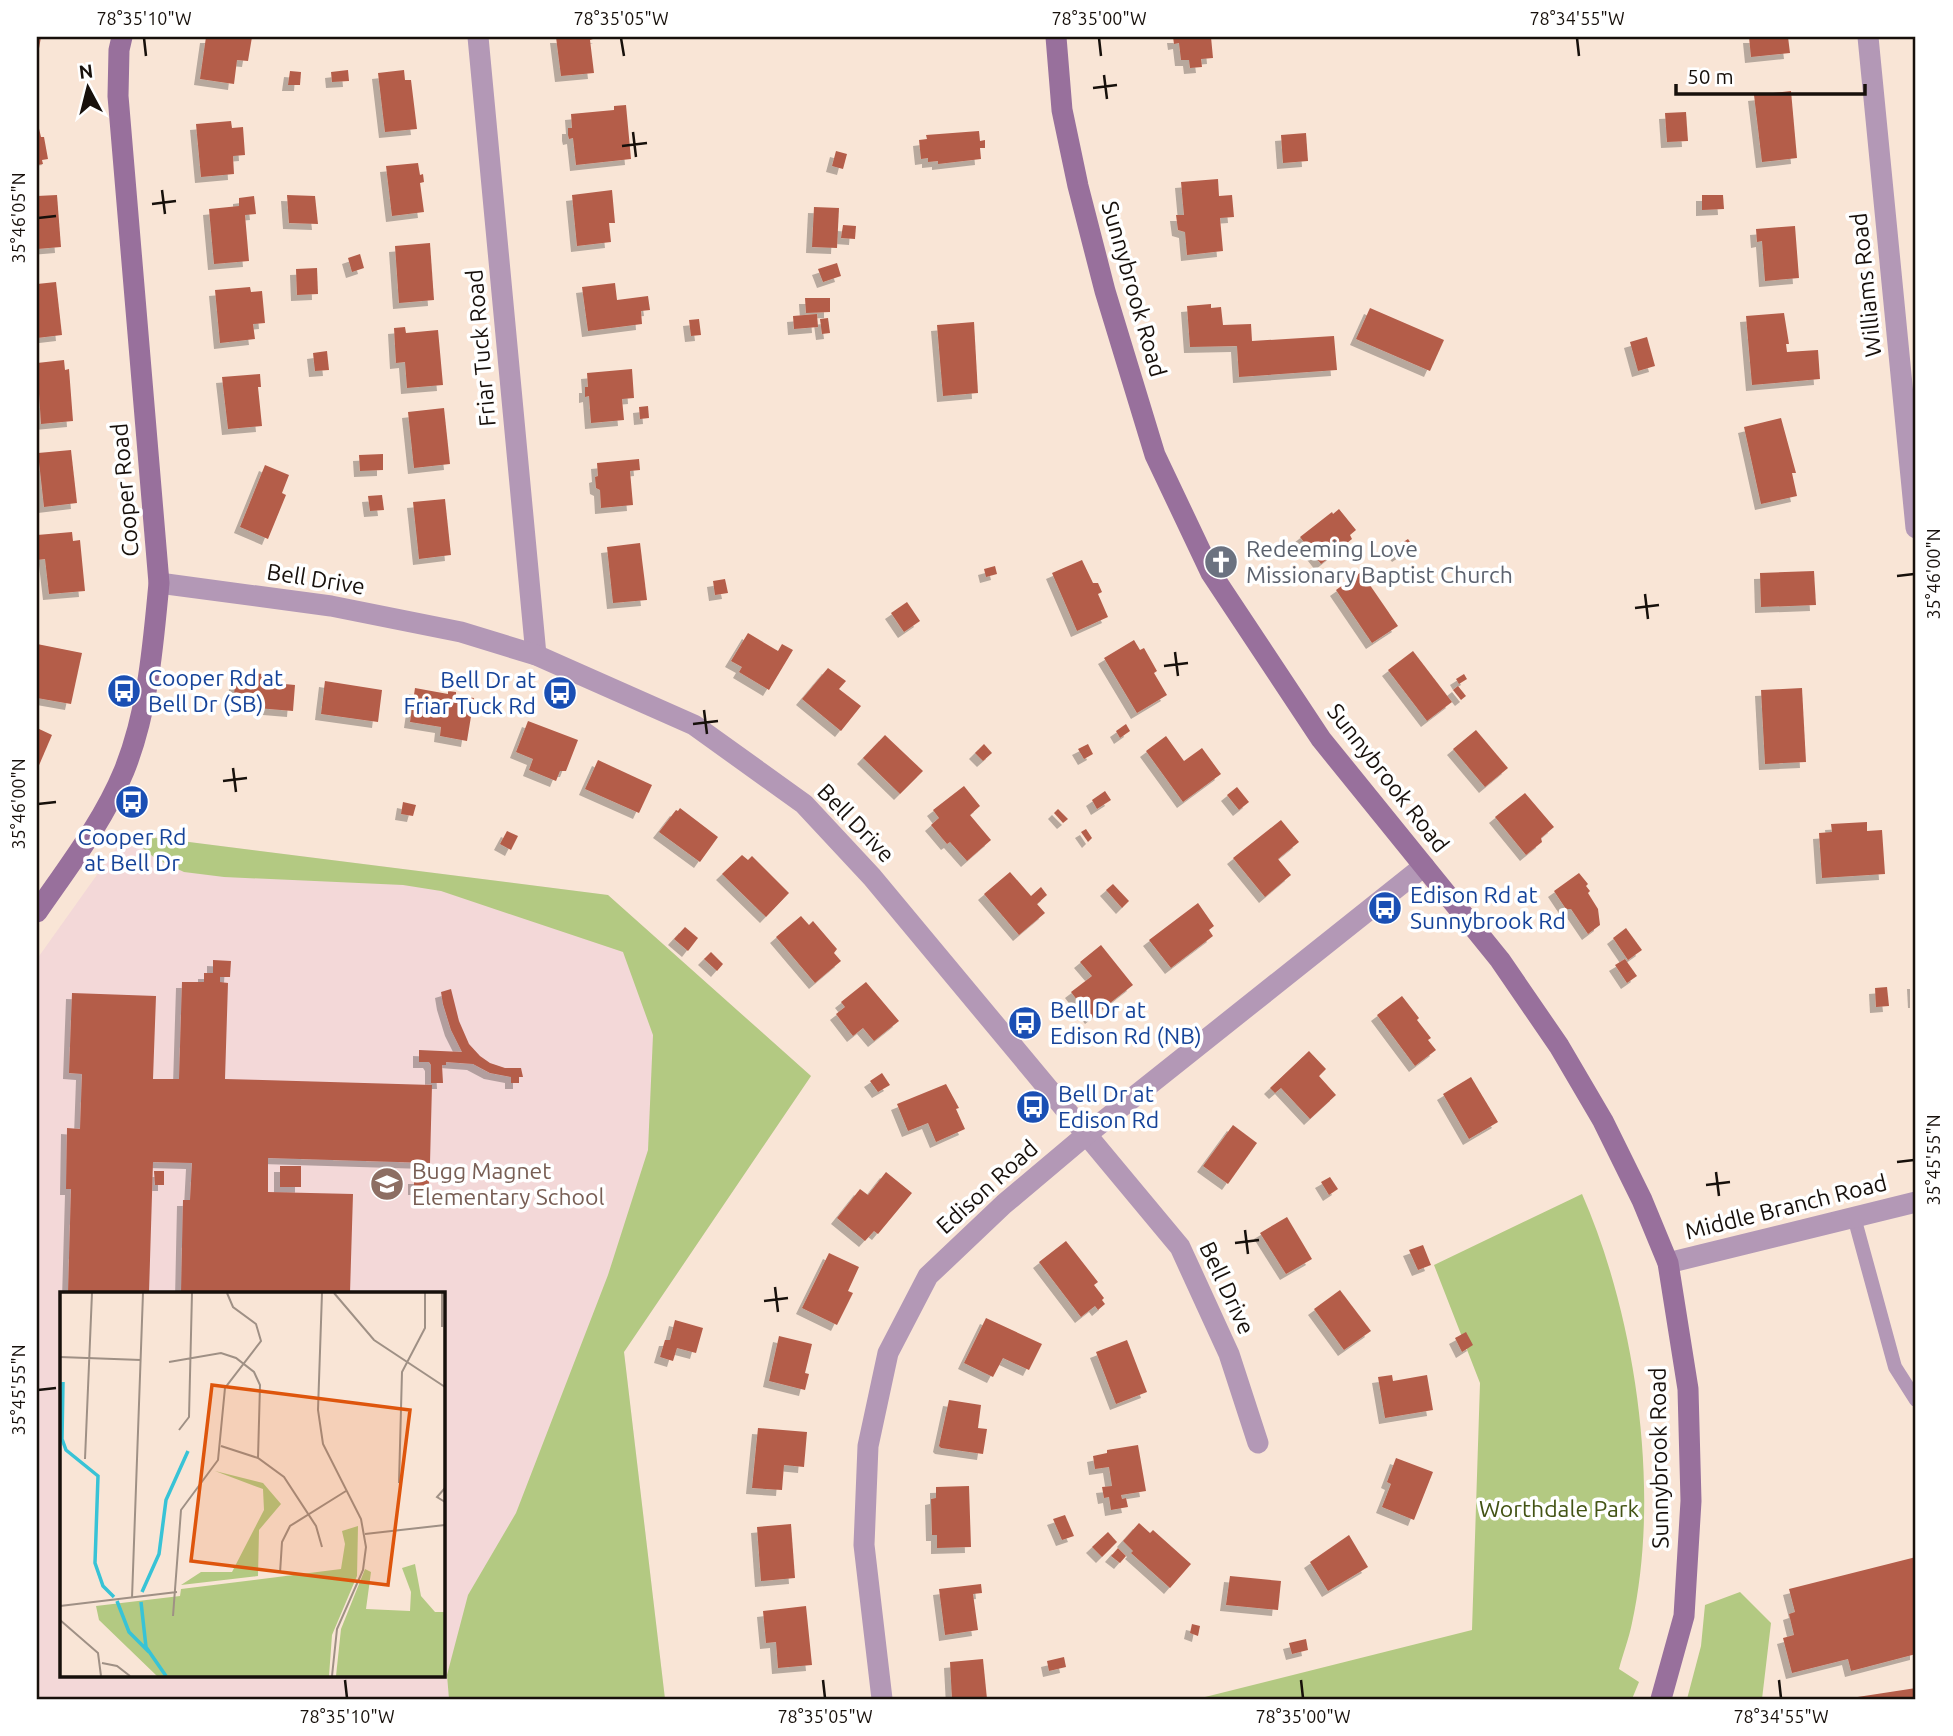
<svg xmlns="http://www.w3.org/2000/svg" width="1953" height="1736" viewBox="0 0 1953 1736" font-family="Ubuntu,sans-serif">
<defs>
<filter id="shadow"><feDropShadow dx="-6" dy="6" stdDeviation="0" flood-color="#0004"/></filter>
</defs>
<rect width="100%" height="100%" fill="#f9e5d6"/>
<path fill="#f3d8d8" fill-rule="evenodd" d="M 126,834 L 608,895 L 811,1076 L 624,1352 L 665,1699 L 37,1699 L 37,959 ZM 61,1293 L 443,1293 L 443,1675 L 61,1675 Z"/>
<g fill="#b3c982">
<polygon points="126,834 608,895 811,1076 624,1352 665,1699 449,1699 447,1675 468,1595 516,1513 608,1275 648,1150 653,1035 623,952 441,891 403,885 224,877 184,872 156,859"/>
<path d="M 1582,1194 C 1636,1317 1661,1491 1632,1623 C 1629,1638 1623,1654 1619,1669 L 1639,1682 L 1632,1699 L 1197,1699 L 1472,1630 L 1480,1383 L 1434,1265 Z"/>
<polygon points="1740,1592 1771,1623 1762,1699 1687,1699 1701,1646 1705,1605"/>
</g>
<g fill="#b45d4a" filter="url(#shadow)">
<polygon points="37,37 41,37 38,54 37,54"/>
<polygon points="206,37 252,37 248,61 237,60 234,84 200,79"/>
<polygon points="556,37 599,37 590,40 594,73 561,76"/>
<polygon points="1173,37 1211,37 1213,58 1201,59 1202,67 1190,68 1189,60 1181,60 1179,43 1174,44"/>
<polygon points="1749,37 1788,37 1790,53 1751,57"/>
<polygon points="348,70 349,81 332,82 331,72"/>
<polygon points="404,70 405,80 411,80 417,129 385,132 378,73"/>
<polygon points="290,71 301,72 300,85 288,85"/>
<polygon points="1791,91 1797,158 1762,162 1754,95"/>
<polygon points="626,105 631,159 576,165 573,138 569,139 568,135 568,128 572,128 571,114 614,110 614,106"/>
<polygon points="1686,112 1688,141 1667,142 1665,113"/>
<polygon points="37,120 41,137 44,137 48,159 42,160 43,164 37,165"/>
<polygon points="231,121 232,128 243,127 245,155 233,156 234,174 201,177 196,124"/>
<polygon points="979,131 980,141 985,140 985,148 980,148 981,159 938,164 938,161 928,162 928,158 921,159 919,140 927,139 926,135"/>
<polygon points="1306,133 1308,161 1283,163 1281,135"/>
<polygon points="836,151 847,154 843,169 832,166"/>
<polygon points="418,163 420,175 423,174 424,182 420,183 424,212 392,216 386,166"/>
<polygon points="1218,179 1219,196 1232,195 1234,217 1220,218 1223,251 1187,255 1185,232 1178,230 1176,215 1184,215 1181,182"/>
<polygon points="612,190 615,223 609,223 611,242 577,246 572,195"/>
<polygon points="57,195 61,247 37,249 37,196"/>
<polygon points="287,195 315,196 318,224 289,223"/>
<polygon points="1702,195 1723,195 1724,209 1702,210"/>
<polygon points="254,196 256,214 245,215 249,261 214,264 209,209 239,206 239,198"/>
<polygon points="814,207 839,208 837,248 812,247"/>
<polygon points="843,225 856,226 855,239 841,238"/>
<polygon points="1795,226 1799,278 1765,281 1762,241 1757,242 1756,229"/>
<polygon points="430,243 434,300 399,303 395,246"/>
<polygon points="360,254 364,268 352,272 348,258"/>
<polygon points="837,263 841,276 823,282 818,269"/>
<polygon points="317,268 318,294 297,295 296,269"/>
<polygon points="56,282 62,335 37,338 37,284"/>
<polygon points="615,283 617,300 648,296 650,310 641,311 642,324 588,331 582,287"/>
<polygon points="250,287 251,292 262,291 265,323 253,324 255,339 220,343 215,290"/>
<polygon points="805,298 830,298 830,312 806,313"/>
<polygon points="1211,304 1211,308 1221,307 1223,325 1251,324 1252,341 1334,336 1337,370 1239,377 1237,346 1190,347 1187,306"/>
<polygon points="1370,308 1444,340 1430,371 1356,339"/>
<polygon points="1784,313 1789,344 1786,344 1787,352 1818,350 1820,379 1752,385 1746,316"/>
<polygon points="817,314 818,327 794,329 793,316"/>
<polygon points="828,318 830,333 822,334 820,319"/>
<polygon points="699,319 701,335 691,336 689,320"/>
<polygon points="974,322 978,393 943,396 937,325"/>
<polygon points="405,327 406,333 438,330 443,385 407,388 405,362 396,363 394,328"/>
<polygon points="1647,337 1655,366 1638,371 1630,342"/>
<polygon points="327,351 329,370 315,371 313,353"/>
<polygon points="64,360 65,370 69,369 73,421 41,424 37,363"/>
<polygon points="632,369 634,398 622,399 624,420 591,423 589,396 585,397 585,387 588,387 587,373"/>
<polygon points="260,374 261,387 258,387 262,426 228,429 222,377"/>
<polygon points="648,406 649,418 640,419 639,407"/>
<polygon points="444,408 450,464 414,468 408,412"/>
<polygon points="1781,418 1796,473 1792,473 1797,496 1761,504 1744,427"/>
<polygon points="71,450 77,503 44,507 38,453"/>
<polygon points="383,454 383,470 360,471 359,455"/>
<polygon points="639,459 640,470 630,471 633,505 601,508 600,490 596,488 595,477 598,476 597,463"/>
<polygon points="265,465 289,475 282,493 286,495 268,539 240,527"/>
<polygon points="382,495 384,510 370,511 368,496"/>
<polygon points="445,499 451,555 419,559 413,502"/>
<polygon points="1339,509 1356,530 1350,535 1352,539 1321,564 1300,537 1332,512 1333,514"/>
<polygon points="72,532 73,541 80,540 85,591 49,594 45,559 37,560 37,535"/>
<polygon points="1408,539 1413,546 1398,556 1393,549"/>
<polygon points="640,543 647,600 613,603 607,547"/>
<polygon points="1082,560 1093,583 1098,583 1102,592 1098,594 1108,617 1077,631 1052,573"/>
<polygon points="995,566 997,574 986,577 984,569"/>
<polygon points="1814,571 1816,605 1761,607 1760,573"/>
<polygon points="1361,572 1398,626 1372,643 1336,590"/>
<polygon points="725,579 728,593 715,595 713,581"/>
<polygon points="907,602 920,621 904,632 891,613"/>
<polygon points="748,633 778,651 782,644 793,650 769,690 739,672 742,667 731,661"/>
<polygon points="1134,640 1140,650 1144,648 1157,671 1154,673 1167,695 1137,713 1104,658"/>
<polygon points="37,644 82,653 71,704 37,698"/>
<polygon points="1413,651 1452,702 1427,721 1388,670"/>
<polygon points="828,668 846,681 839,689 861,706 841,731 802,699"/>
<polygon points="236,672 264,674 264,682 295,685 293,711 233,706"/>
<polygon points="1464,674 1467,679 1459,684 1456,679"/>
<polygon points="325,681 382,690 378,722 321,714"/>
<polygon points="1458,686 1466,696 1461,700 1453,690"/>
<polygon points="415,688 448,694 448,691 456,692 456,695 474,698 467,741 440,736 441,727 410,722"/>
<polygon points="1802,688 1806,762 1765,764 1761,690"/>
<polygon points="528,721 578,740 566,771 560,771 556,781 529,770 533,759 516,752"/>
<polygon points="1126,724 1130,731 1120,738 1116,731"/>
<polygon points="37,728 52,735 37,770"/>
<polygon points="1476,730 1508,768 1485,787 1453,749"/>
<polygon points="885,735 923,771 900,794 863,758"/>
<polygon points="1166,736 1184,761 1202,748 1221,774 1183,802 1146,751"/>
<polygon points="984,744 992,753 983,761 975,753"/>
<polygon points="1088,744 1093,754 1084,759 1078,749"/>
<polygon points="598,760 652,785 639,813 585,789"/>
<polygon points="964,786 980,806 970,815 991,840 967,861 950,842 947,844 931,825 939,818 933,810"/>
<polygon points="1237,787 1249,802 1239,810 1227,795"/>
<polygon points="1105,791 1111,800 1097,809 1092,800"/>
<polygon points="1525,793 1554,827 1541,838 1542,842 1526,855 1495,817"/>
<polygon points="403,802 416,805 413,816 401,814"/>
<polygon points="680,808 718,837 700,862 659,832 676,810 678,811"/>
<polygon points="1058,809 1068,819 1063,823 1054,813"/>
<polygon points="1281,820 1299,842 1278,859 1291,875 1265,897 1233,858"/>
<polygon points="1867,822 1867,831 1882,830 1885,874 1822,878 1819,833 1832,832 1831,824"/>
<polygon points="1086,829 1092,838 1088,842 1081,832"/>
<polygon points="507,831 518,836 511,850 500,844"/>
<polygon points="742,855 748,860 752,856 789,893 766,917 722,874"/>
<polygon points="1010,872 1031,896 1041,887 1047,895 1037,904 1045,913 1019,935 984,894"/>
<polygon points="1579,873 1588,884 1586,886 1590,891 1588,893 1598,909 1600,925 1588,934 1571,909 1566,909 1554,891"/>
<polygon points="1113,884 1129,901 1122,908 1106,890"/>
<polygon points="1198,903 1214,926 1209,930 1213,936 1171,968 1149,940"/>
<polygon points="801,916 809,925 813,921 837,949 834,953 841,961 815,983 776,937"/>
<polygon points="685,927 698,938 688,951 674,939"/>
<polygon points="1626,928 1642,950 1628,960 1613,938"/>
<polygon points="1101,945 1133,985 1091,1018 1071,992 1092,976 1080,962"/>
<polygon points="711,952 723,964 717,971 704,959"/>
<polygon points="1625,959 1637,976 1627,983 1615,965"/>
<polygon points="213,960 231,961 230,977 220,977 220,982 228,983 225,1079 432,1085 430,1163 268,1158 268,1192 353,1194 350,1293 181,1293 183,1200 190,1200 192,1163 153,1162 149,1293 68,1293 71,1189 66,1189 67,1128 80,1129 82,1074 69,1073 72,993 156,996 153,1079 179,1079 182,982 204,982 204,973 213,973"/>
<polygon points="866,982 899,1021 874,1041 863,1028 853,1036 836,1014 845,1007 841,1002"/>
<polygon points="1913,983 1916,983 1916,1002 1914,1002"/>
<polygon points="1887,987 1889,1006 1876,1007 1875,988"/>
<polygon points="451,989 459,1021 469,1044 480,1056 490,1063 505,1068 521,1068 523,1077 519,1077 519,1083 511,1083 511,1077 490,1073 473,1064 446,1062 446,1065 442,1065 443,1083 431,1083 431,1065 429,1062 419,1062 419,1050 462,1052 451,1030 443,1004 441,992"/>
<polygon points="1402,996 1419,1018 1417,1020 1431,1038 1428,1040 1436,1050 1415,1066 1377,1015"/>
<polygon points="1309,1051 1326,1069 1319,1076 1336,1095 1310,1119 1281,1088 1275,1093 1270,1088"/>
<polygon points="882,1073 890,1085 878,1092 870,1081"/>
<polygon points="1471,1077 1498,1122 1469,1139 1443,1094"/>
<polygon points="946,1084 959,1108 956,1109 965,1129 936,1142 928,1123 908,1131 897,1104"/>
<polygon points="1233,1125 1257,1143 1228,1184 1203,1166"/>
<rect x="280" y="1166" width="21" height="21"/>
<polygon points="154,1171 164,1171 164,1185 155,1185"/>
<polygon points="886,1172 912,1193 878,1234 874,1231 865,1241 837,1218 860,1189 868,1195"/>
<polygon points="1330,1177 1338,1189 1329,1195 1321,1182"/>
<rect x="414" y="1178" width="15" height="11"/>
<polygon points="1287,1217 1312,1259 1286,1274 1260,1233"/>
<polygon points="1066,1241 1098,1282 1094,1285 1104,1298 1102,1300 1105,1304 1098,1310 1095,1306 1081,1317 1039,1262"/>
<polygon points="1423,1245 1431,1265 1418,1270 1409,1250"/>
<polygon points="829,1253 859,1267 848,1291 853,1293 837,1325 802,1308"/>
<polygon points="1340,1290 1371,1331 1344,1350 1314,1309"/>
<polygon points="986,1318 1042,1344 1029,1370 1003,1358 993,1377 964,1363"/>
<polygon points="675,1320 703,1328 696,1353 677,1348 673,1361 660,1357 665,1340 670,1340"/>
<polygon points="1466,1332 1473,1345 1462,1352 1455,1338"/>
<polygon points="779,1336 812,1344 805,1373 809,1374 805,1390 769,1381"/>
<polygon points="1127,1340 1147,1392 1116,1404 1096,1352"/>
<polygon points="1392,1375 1393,1381 1427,1375 1433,1410 1385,1418 1378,1377"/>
<polygon points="949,1400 981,1405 978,1428 987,1429 983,1454 941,1448 939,1446"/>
<polygon points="758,1428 807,1432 804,1467 784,1465 782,1490 752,1488"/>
<polygon points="1138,1445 1146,1491 1121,1495 1122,1499 1126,1498 1128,1507 1111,1510 1109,1497 1104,1498 1102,1487 1112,1486 1109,1467 1095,1469 1093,1456 1107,1453 1107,1450"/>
<polygon points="1396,1458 1433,1472 1414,1520 1382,1507 1391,1484 1387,1482"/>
<polygon points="969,1486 971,1547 937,1548 937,1535 932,1535 931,1499 936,1498 936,1487"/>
<polygon points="1065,1515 1074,1536 1062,1540 1053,1519"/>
<polygon points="1139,1523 1150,1533 1153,1530 1191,1564 1170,1588 1131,1553 1133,1551 1123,1541"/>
<polygon points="791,1524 795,1578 761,1581 757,1527"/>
<polygon points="1108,1532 1117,1542 1102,1557 1092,1547"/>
<polygon points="1349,1535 1368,1567 1328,1591 1310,1562"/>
<polygon points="1118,1548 1126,1556 1120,1563 1111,1556"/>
<polygon points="1916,1557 1916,1654 1851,1671 1848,1659 1792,1673 1783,1638 1794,1635 1789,1614 1795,1612 1789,1589"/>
<polygon points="1230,1576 1281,1581 1278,1610 1226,1605"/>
<polygon points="981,1584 982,1593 973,1594 978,1630 945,1635 939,1589"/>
<polygon points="806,1606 812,1665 778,1668 776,1642 766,1643 763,1611"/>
<polygon points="1192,1624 1200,1626 1198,1636 1190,1633"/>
<polygon points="1306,1639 1308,1650 1292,1654 1289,1643"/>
<polygon points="1064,1657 1066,1667 1049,1671 1047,1661"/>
<polygon points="983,1659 987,1699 952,1699 950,1662"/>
<polygon points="1916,1688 1916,1699 1851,1699 1851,1698"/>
</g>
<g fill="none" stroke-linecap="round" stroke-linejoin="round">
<polyline stroke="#b398b6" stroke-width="14" points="1854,1217 1895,1367 1916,1400"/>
<g stroke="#b398b6" stroke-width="21">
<polyline points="478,37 536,655"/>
<polyline points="1868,37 1916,528"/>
<polyline points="159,583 331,606 461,632 536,655 694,725 804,804 872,877 1180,1247 1229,1354 1258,1443"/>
<polyline points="1668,1263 1916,1202"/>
<polyline points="882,1699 864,1545 868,1446 888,1353 928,1276 1004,1204 1086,1135 1424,866"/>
</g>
<g stroke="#98709c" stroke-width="21">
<polyline points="1056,37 1062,110 1078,186 1105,291 1155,455 1211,573 1321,739 1500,960 1559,1046 1603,1121 1642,1200 1668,1263 1688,1389 1691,1501 1684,1616 1661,1699"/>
<path d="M 37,912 C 68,867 103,822 124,771 C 148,712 153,646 159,583 L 118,96 L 119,50 L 122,37"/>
</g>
</g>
<path fill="none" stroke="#17100b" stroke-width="2.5" d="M 144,38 L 146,56M 621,38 L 624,56M 1099,38 L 1101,56M 1577,38 L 1579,56M 1104,75 L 1107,99M 1093,88 L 1117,85M 633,132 L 636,157M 622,146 L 647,143M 162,190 L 165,214M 152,204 L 176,201M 38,218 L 56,216M 1897,576 L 1914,574M 1645,594 L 1648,619M 1635,608 L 1659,605M 1175,652 L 1178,676M 1164,666 L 1188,663M 704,710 L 707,734M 693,724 L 718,721M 233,768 L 236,792M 223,781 L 247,778M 38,804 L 56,802M 1897,1162 L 1914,1160M 1716,1172 L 1719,1196M 1706,1185 L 1730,1182M 1245,1230 L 1248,1254M 1235,1243 L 1259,1240M 775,1287 L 778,1312M 764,1301 L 788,1298M 38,1390 L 56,1388M 345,1680 L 347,1698M 823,1680 L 825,1698M 1301,1680 L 1303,1698M 1779,1680 L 1781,1698"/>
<defs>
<g id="church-disc" transform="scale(1.75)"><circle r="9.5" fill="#6b7280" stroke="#fff"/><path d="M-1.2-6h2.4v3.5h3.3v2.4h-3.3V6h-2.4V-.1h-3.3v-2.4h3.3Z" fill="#fff"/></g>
<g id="bus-disc" transform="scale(1.75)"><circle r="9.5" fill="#1a4fb4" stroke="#fff"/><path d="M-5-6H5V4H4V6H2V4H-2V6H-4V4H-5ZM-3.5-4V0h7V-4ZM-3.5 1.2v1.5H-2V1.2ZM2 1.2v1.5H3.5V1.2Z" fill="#fff"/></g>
<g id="school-disc" transform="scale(1.75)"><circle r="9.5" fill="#8d6e63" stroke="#fff"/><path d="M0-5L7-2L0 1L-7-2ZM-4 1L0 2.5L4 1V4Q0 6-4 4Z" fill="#fff"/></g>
</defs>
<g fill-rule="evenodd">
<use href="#church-disc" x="1221" y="562"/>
<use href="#bus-disc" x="124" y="691"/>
<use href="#bus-disc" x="560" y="693"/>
<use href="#bus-disc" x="132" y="802"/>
<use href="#bus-disc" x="1385" y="908"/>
<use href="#bus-disc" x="1025" y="1023"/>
<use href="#bus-disc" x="1033" y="1107"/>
<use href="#school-disc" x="387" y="1184"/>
</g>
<g text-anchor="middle" stroke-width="7" stroke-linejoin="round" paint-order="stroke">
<g font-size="23" fill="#17100b" stroke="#fff">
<text transform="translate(1866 285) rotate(-96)" y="8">Williams Road</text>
<text transform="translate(1134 289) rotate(74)" y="8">Sunnybrook Road</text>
<text transform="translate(481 348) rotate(-95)" y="8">Friar Tuck Road</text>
<text transform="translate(125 490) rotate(-95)" y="8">Cooper Road</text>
<text transform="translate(316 579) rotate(9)" y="8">Bell Drive</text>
<text transform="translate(1388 778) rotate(52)" y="8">Sunnybrook Road</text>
<text transform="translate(856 823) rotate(46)" y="8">Bell Drive</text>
<text transform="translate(987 1187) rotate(-42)" y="8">Edison Road</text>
<text transform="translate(1786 1207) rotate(-14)" y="8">Middle Branch Road</text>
<text transform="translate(1227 1288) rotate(65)" y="8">Bell Drive</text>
<text transform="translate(1659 1458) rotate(-91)" y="8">Sunnybrook Road</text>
</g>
<g font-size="23" fill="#5b616d" stroke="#fff" text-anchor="start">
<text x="1246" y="557">Redeeming Love<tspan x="1246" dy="26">Missionary Baptist Church</tspan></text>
</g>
<g font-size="23" fill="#164399" stroke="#fff" text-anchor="start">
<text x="148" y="686">Cooper Rd at<tspan x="148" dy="26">Bell Dr (SB)</tspan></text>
<text x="536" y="688" text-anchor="end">Bell Dr at<tspan x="536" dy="26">Friar Tuck Rd</tspan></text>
<text x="132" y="845" text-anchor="middle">Cooper Rd<tspan x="132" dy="26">at Bell Dr</tspan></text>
<text x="1410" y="903">Edison Rd at<tspan x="1410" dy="26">Sunnybrook Rd</tspan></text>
<text x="1050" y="1018">Bell Dr at<tspan x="1050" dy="26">Edison Rd (NB)</tspan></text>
<text x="1058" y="1102">Bell Dr at<tspan x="1058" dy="26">Edison Rd</tspan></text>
</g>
<g font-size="23" fill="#785e54" stroke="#fff" text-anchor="start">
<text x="412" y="1179">Bugg Magnet<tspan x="412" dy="26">Elementary School</tspan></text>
</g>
<g font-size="23" fill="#435314" stroke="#fff">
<text x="1559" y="1517">Worthdale Park</text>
</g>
</g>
<g transform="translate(60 1292)">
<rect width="385" height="385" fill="#f9e5d6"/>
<path d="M 155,179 L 203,191 L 221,212 L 199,238 L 198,284 L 121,293 L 141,280 L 172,280 L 204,218 L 203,197 ZM 298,234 L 297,284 L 272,343 L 269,384 L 97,384 L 39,328 L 36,314 L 120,304 L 121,297 L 281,277 L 285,252 L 282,239 ZM 355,272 L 361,304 L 375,320 L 385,320 L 385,384 L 276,384 L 281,337 L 305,277 L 311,280 L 306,317 L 350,319 L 351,300 L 342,276 Z" fill="#b3c982"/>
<path fill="none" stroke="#38c3d6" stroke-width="3.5" d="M 3,90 L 2,147 L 6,158 L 38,184 L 35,271 L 43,294 L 54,305M 82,300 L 99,262 L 106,208 L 128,159M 57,309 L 69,340 L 89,360M 81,310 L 86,355 L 106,384"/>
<path fill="none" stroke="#9f9085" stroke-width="2" d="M 262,1 L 258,118 L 263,152 L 301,227 L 306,255 L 303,278 L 277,337 L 272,384M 274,1 L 314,48 L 385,95M 382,35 L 382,1M 0,65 L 81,68M 109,70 L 161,61 L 176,66 L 194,80 L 200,93 L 198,166M 119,138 L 129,125 L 132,1M 161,154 L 198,166 L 224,185 L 256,234 L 262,255M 25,167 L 32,1M 339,191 L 342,80 L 365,36 L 365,1M 385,196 L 377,205 L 385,210M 305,242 L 385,233M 220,281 L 222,250 L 230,234 L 286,199M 72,306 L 83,1M 0,314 L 117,300M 113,324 L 121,218 L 158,168 L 165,96 L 201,49 L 196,32 L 173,15 L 167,1M 0,328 L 38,361 L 41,384M 42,371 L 57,374 L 70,384"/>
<path fill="#de550c" fill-opacity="0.15" stroke="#de550c" stroke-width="3.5" d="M 152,93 L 350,118 L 328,293 L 131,269 Z"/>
<rect width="385" height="385" fill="none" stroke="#17100b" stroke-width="3.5"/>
</g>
<rect width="1953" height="1736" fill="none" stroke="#ffffff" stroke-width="77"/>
<g transform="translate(88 88) rotate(353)" stroke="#ffffff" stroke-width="5" paint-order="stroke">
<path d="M0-5L12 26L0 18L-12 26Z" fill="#17100b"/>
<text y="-10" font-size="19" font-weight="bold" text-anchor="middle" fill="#17100b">N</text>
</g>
<path d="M1676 84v10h189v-10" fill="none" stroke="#17100b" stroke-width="3.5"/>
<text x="1687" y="84" font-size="21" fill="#17100b" stroke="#ffffff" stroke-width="5" paint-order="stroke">50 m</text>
<rect x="38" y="38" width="1876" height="1660" fill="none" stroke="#17100b" stroke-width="2.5"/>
<g font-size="18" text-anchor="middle" fill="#17100b">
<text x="144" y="25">78°35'10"W</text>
<text x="621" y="25">78°35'05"W</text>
<text x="1099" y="25">78°35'00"W</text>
<text x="1577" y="25">78°34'55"W</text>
<text transform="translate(19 218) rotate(-90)" y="6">35°46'05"N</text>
<text transform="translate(1934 574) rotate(-90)" y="6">35°46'00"N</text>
<text transform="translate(19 804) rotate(-90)" y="6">35°46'00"N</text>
<text transform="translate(1934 1160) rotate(-90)" y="6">35°45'55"N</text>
<text transform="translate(19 1390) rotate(-90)" y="6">35°45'55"N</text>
<text x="347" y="1723">78°35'10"W</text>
<text x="825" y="1723">78°35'05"W</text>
<text x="1303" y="1723">78°35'00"W</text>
<text x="1781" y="1723">78°34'55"W</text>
</g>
</svg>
